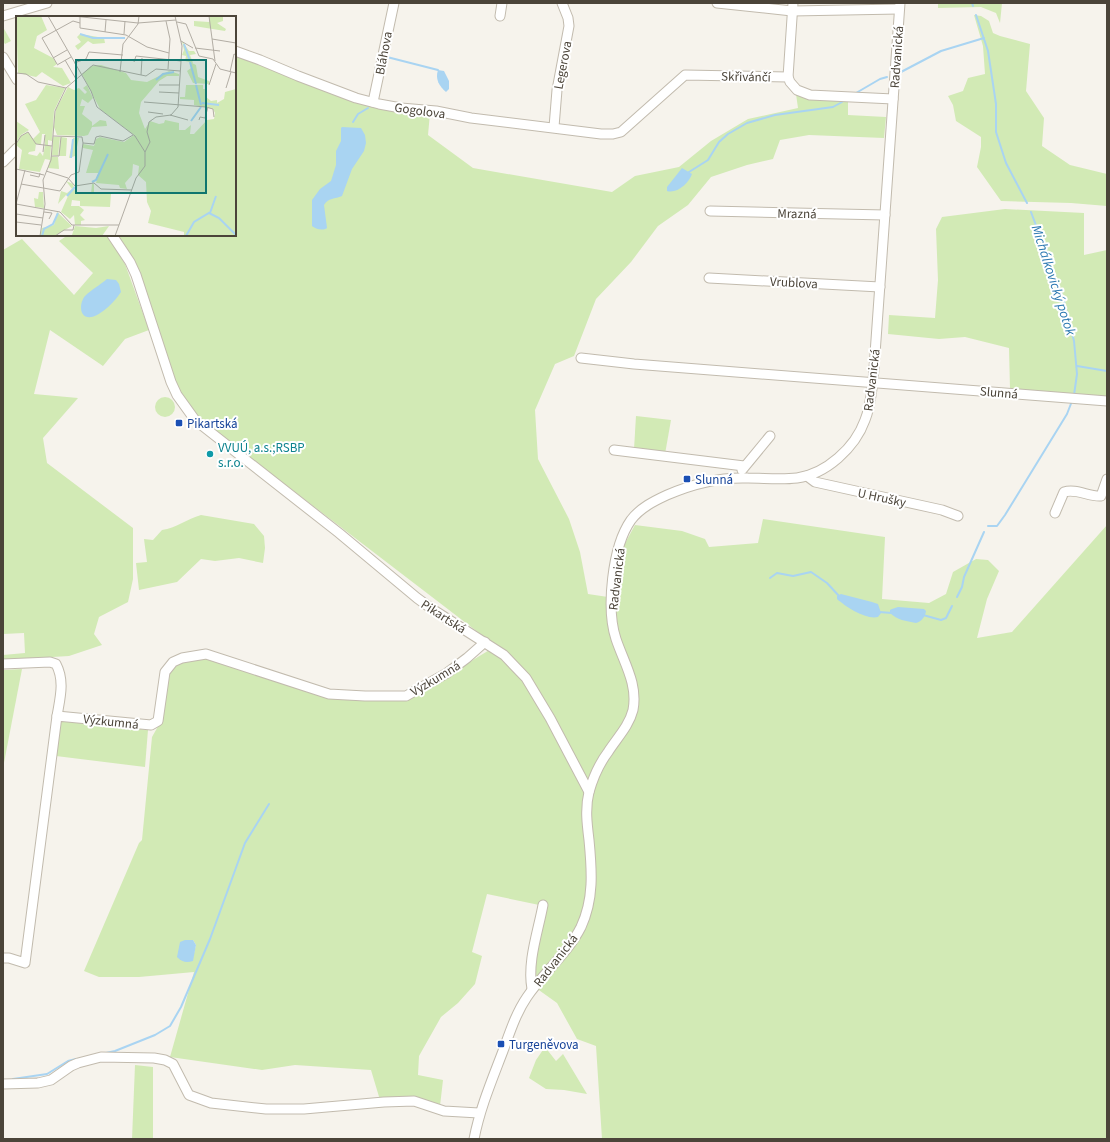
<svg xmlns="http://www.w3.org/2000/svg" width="1110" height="1142" viewBox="0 0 1110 1142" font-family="'Source Sans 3',sans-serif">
<rect width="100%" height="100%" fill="#f6f3ec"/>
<g fill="#d2eab5" fill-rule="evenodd">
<polygon points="938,3 1002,3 1000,23 996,13 981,7 938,8"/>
<polygon points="974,15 981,16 989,21 993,33 1000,36 1030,44 1026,91 1044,118 1042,146 1070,165 1107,174 1107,206 1071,203 1001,201 977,167 981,147 981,137 956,121 953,105 948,96 963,91 968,78 985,74 983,46"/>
<polygon points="3,27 11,41 5,44 3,41"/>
<path d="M 235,55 L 327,91 L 430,113 L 428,135 L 473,168 L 612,192 L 635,176 L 679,167 L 711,141 L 748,119 L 798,108 L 796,94 L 809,99 L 848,101 L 848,115 L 886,117 L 884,138 L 809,135 L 780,140 L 773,159 L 747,165 L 711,177 L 688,205 L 658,226 L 631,262 L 596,299 L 574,356 L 555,364 L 535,410 L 538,459 L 569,519 L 580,552 L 588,594 L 608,597 L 616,595 L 623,547 L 635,525 L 682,531 L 705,539 L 709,547 L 758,543 L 763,519 L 885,537 L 882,599 L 929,603 L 946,594 L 953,572 L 976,559 L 988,560 L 999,571 L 987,599 L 977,638 L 1012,632 L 1107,525 L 1107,1139 L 602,1139 L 596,1046 L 577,1039 L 557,1003 L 529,983 L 544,906 L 487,894 L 472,952 L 482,956 L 475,984 L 458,1003 L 441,1017 L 419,1056 L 418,1075 L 443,1080 L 440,1106 L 380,1100 L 371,1070 L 295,1065 L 262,1070 L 170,1057 L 194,972 L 139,977 L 99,977 L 84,971 L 139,843 L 142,840 L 152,737 L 161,721 L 168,675 L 172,667 L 182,661 L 205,657 L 327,697 L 407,700 L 496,646 L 201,420 L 177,388 L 116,235 L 235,235 ZM 185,940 L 193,940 L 196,945 L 192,961 Z"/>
<polygon points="1005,209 1084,213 1084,255 1107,250 1107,398 1010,389 1009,348 965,337 939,339 888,334 889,315 935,318 938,280 936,229 942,217"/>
<polygon points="68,235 107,235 125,264 149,330 125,339 103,366 50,330 34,394 78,398 43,438 47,463 133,528 133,579 128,602 99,617 94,634 102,645 69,656 3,660 3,655 25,653 24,633 3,634 3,250 22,239 74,295 93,273 59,241"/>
<circle cx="165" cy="407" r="10"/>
<polygon points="636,416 671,420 665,454 634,449"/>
<path d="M 201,515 L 254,524 L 264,536 L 265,548 L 263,563 L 239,558 L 215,561 L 201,559 L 177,582 L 139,590 L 136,563 L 147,562 L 144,539 L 153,540 L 162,530 C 176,528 187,519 201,515 Z"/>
<polygon points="22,669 3,768 3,670"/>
<polygon points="60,720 148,730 145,767 56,756"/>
<polygon points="545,1047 556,1061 563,1054 587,1094 564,1090 546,1089 529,1078 536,1060"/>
<polygon points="135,1065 153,1067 153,1139 132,1139"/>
</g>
<g fill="#a9d4f2">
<path d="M 438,70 L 444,71 L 449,81 L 449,89 L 446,92 C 439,86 435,79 438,70 Z"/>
<path d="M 342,127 L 361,128 L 365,135 L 366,143 L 364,151 L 352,169 L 342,196 C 335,199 328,198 324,205 L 327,228 C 323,231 315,229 312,226 L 312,200 L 320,189 L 331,181 L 336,165 L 336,151 L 341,141 L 341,128 Z"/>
<path d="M 682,168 L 692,174 C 689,183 677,194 667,191 L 667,187 Z"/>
<path d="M 107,279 L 116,280 L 119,284 L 121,292 C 116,300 101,316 91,317 C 79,319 79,303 85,296 C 91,290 100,285 107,279 Z"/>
<path d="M 841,594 L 872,602 L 878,604 L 881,613 L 878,617 C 866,620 846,607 837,599 L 837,596 Z"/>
<path d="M 898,607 L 924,609 L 926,611 C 925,617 922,621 916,623 C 906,621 897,620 890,613 L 890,610 L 892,609 Z"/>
<path d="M 185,940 L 193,940 L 196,945 L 193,961 C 186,963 182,962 177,957 L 180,942 Z"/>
</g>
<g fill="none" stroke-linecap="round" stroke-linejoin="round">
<g stroke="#a9d4f2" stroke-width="2">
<polyline points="972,3 973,6"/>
<polyline points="976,15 988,51 996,104 996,132 1006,163 1027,203"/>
<polyline points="387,57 438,70"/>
<polyline points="901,72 941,51 984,38"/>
<polyline points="856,93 880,79 887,77"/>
<polyline points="353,122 358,114 368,108"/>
<polyline points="689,172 708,160 719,142 728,134 747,123 775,115 833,107 842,102"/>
<polyline points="1031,212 1063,298 1074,341 1077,374 1074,395"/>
<polyline points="1077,366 1107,371"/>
<polyline points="988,526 997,526 1005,515 1067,414 1072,401"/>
<polyline points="770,578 777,573 793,576 811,572 827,583 839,596"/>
<polyline points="957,597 962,587 964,577 984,532"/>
<polyline points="879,612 892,613"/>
<polyline points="923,615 941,620 946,618 952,606"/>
<polyline points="106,1053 115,1051 155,1035 170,1026 181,1007 210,939 245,843 269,804"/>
<polyline points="13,1079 47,1074 68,1061 76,1059"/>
</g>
<g stroke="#c2bbae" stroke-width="11">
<g id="minor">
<polyline points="717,3 792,11 899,9"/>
<polyline points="3,16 47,3"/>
<polyline points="500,16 502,3"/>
<polyline points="235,51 260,60 298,76 356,98 379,104 401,108 436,111 471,118 601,134 613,134 621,132 685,75 788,77 790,82 797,90 810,95 893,99"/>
<polyline points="3,57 17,80"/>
<polyline points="788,77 793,3"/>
<polyline points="373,102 394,3"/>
<polyline points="554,127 557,90 569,26 568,18 562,3"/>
<polyline points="3,162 17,148"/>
<polyline points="710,211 885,215"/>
<polyline points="112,235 130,262 136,275 171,382 177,395 195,420 339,533 417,598 432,609 504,655 526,678 550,718 589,792"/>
<polyline points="709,278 880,287"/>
<polyline points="581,358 634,364 1107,401"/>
<polyline points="614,450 744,466"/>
<polyline points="742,470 770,436"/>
<polyline points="807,476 815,482 824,484 942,510 958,516"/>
<path d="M 1055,513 L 1064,492 C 1076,488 1089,497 1101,496 L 1107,479"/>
<path d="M 3,664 L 50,662 L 56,664 C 65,681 60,698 57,716"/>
<polyline points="3,958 9,958 25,963 57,716 151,725 158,721 165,672 173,662 182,658 206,654 329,694 365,696 406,696 447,673 467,658 485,642"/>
<path d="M 532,989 C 527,962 538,932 543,905"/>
<polyline points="3,1084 38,1083 51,1080 71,1066 78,1063 101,1057 154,1058 165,1060 173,1064 189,1095 211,1103 266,1109 304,1109 384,1102 414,1101 444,1111 479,1113"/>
<path d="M 474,1139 C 480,1108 492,1080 503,1051 C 510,1032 516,1013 527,997 C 543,973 568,953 581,927 C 594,899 592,871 589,840 C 587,824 585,808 589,792 C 593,778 599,764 608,752 C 617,738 629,726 633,710 C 638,684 624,663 616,639 C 606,609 612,547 631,520 C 640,508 654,501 667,495 C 692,484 720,477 748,478 C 764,478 780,480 797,478 C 826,474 855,448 865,420 C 870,408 871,395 873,382 L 900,3"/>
</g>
</g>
<use href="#minor" stroke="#fff" stroke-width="9"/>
</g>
<g fill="#1a4fb4" stroke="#fff" stroke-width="1.5">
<rect x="175" y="419" width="8" height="8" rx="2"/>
<rect x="683" y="475" width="8" height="8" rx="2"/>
<rect x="497" y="1040" width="8" height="8" rx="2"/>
</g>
<circle fill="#0f9aa8" stroke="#fff" stroke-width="1.5" cx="210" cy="454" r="4"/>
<g text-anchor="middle" stroke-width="4" stroke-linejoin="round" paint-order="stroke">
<g font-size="13" fill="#4b4439" stroke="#fff">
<text transform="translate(383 53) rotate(-79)" y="5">Bláhova</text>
<text transform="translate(896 57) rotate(-86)" y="5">Radvanická</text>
<text transform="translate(562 65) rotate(-79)" y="5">Legerova</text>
<text transform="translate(746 76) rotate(1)" y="5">Skřivánčí</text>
<text transform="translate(420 110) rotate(8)" y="5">Gogolova</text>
<text transform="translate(797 213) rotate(1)" y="5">Mrazná</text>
<text transform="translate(794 282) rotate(3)" y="5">Vrublova</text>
<text transform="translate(871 380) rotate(-83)" y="5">Radvanická</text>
<text transform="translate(999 392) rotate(5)" y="5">Slunná</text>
<text transform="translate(882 497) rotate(12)" y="5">U Hrušky</text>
<text transform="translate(616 579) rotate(-83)" y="5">Radvanická</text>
<text transform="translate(444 616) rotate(33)" y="5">Pikartská</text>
<text transform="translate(435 678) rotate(-31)" y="5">Výzkumná</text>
<text transform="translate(111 721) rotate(6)" y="5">Výzkumná</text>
<text transform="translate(555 960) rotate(-52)" y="5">Radvanická</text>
</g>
<g font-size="13" fill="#164399" stroke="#fff" text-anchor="start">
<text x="187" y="428">Pikartská</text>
<text x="695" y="484">Slunná</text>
<text x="509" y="1049">Turgeněvova</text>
</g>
<g font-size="13" fill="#0d838f" stroke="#fff" text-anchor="start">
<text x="218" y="452">VVUÚ, a.s.;RSBP<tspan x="218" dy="15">s.r.o.</tspan></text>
</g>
<g font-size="14" font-style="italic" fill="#2e7ab2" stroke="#fff">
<text transform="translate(1054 280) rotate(72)" y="5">Michálkovický potok</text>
</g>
</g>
<g transform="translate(16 16)">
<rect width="220" height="220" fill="#f6f3ec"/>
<path d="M 0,0 L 25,0 L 31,14 L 21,20 L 18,32 L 37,42 L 41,48 L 37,51 L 46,52 L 55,67 L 47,70 L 26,56 L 20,61 L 2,57 ZM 193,0 L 207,1 L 207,5 L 201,7 L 210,13 L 209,15 L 178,10 L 178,5 L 193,6 ZM 64,18 L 88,22 L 89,27 L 77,28 L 72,25 L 62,34 L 59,30 L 65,26 L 61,21 ZM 166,25 L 173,35 L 178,35 L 180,38 L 174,39 L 177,47 L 169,45 L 170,40 L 166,39 L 168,34 ZM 174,46 L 180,49 L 182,61 L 193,65 L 193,68 L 177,67 L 171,55 L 175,52 ZM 85,49 L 110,57 L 115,64 L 131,66 L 153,55 L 163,58 L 163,60 L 151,60 L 143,65 L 125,86 L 123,97 L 129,113 L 134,105 L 143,108 L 148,107 L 149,104 L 163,107 L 163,114 L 169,114 L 175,109 L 174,118 L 178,118 L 191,104 L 198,103 L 199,97 L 197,93 L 178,89 L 178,84 L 164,83 L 164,81 L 169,81 L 170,69 L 187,69 L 187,73 L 191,73 L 190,81 L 195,85 L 201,84 L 201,87 L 208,83 L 209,76 L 220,73 L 220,220 L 168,220 L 168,216 L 132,207 L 135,195 L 131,186 L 130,166 L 122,159 L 123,150 L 117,148 L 116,159 L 109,167 L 111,173 L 104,172 L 103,169 L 80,167 L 83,157 L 70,157 L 77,134 L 67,132 L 67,128 L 78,130 L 80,123 L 84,121 L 108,126 L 118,119 L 84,93 L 66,58 L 75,50 ZM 30,69 L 49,72 L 38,95 L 36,125 L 32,124 L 32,129 L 29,129 L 29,118 L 26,118 L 25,128 L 20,128 L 17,123 L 24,116 L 9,88 L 20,84 ZM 71,69 L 77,82 L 72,87 L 66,83 L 64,90 L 69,90 L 66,98 L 76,106 L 76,110 L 84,104 L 90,105 L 91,110 L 76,111 L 72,119 L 68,120 L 41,119 L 38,111 L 40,93 L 52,71 L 58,74 L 63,72 L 69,78 L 71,76 L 67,72 ZM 0,105 L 13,114 L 5,119 L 0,127 ZM 12,116 L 20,128 L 19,135 L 13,136 L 12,138 L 21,140 L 24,136 L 27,140 L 29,129 L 35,130 L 34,144 L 29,143 L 24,156 L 3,153 L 6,134 L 0,129 L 5,120 ZM 37,121 L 44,121 L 42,140 L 36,139 ZM 45,121 L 51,122 L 50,140 L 43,140 ZM 57,122 L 63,122 L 59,140 L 53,142 ZM 35,140 L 42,141 L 43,153 L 32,152 ZM 50,165 L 57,168 L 60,178 L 75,178 L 76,168 L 78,168 L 78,178 L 95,178 L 94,191 L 64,190 L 64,185 L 56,184 L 55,190 L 63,190 L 68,194 L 64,199 L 69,204 L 65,205 L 65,209 L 59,209 L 58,199 L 54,203 L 45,196 L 52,180 L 50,179 L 42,188 L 45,175 L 51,177 L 56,173 ZM 23,176 L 27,176 L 28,192 L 19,191 L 18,182 L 22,183 ZM 41,196 L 56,210 L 38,220 L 24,220 L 26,212 L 38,209 ZM 59,210 L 80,212 L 93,210 L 86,220 L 52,220 L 56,219 Z" fill="#d2eab5"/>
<path fill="none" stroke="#a9d4f2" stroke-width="2" d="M 64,18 L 77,22 L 109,22M 168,28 L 174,45M 174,46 L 180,68M 140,64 L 147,58 L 158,56M 180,69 L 185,89M 186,87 L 203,89M 175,105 L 185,91M 55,142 L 57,123M 76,166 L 80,164 L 92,138M 51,180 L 59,171M 194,197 L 200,180M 26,220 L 28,213 L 37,208 L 42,197M 170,220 L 178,206 L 193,197 L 203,202 L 220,219"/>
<path fill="none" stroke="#b2ada4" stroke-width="1" d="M 32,0 L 75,75 L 81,91 L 119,120 L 129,136M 57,0 L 122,7 L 160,4M 193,0 L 199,45M 64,1 L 64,12 L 110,19 L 131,31 L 153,37M 150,5 L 154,23 L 152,53M 161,6 L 170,8 L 183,40 L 197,43 L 204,53 L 220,57M 89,16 L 90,4M 108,18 L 109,5M 196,23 L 220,27M 165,25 L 177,32M 179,32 L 204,35M 37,42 L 51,34M 49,44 L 60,63M 118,46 L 120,40 L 165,45M 58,47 L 70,43 L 73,36 L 107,39M 41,48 L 26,22 L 57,5 L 64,7M 41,49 L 55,41M 104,56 L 107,28 L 122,8 L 123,0M 214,56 L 218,38 L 220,39M 0,57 L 10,58 L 22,66 L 50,72M 125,59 L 126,42M 143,69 L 163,69M 193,69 L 200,48M 210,72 L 215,56M 143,76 L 163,77M 128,86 L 190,91 L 197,93 L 198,101M 132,96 L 147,98M 154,99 L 172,104M 183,104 L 184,101 L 189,102 L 192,91M 37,120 L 66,121 L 67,127M 0,128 L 5,120 L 12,116 L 20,128 L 36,130M 27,136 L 29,119M 35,140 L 43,140 L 45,121M 0,153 L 28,159M 30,155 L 52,162M 14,159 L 23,161 L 24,157M 52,162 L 59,170 L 78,167 L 85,173 L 116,174M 5,168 L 44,175 L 55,159 L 63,156 L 67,127 L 78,128 L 80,121 L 84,120 L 107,125 L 117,119M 0,188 L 44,196 L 56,209 L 103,209M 0,188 L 9,154M 28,196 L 36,197 L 33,203M 0,198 L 27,202M 0,206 L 25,209M 24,220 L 29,188 L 27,164 L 35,144 L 39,95 L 50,72 L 77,49 L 130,60 L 140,53 L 164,55M 39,220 L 48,214 L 57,214 L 58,209M 99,220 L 120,162 L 129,150 L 129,136 L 134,126 L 131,116 L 133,106 L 140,101 L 155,99 L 162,91 L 166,30 L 159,0"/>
<path fill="#0f766e" fill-opacity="0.15" stroke="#0f766e" stroke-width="2" d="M 60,44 L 190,44 L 190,177 L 60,177 Z"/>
<rect width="220" height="220" fill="none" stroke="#4b4439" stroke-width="2"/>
</g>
<rect width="1110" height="1142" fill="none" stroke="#4b4439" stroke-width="8"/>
</svg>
